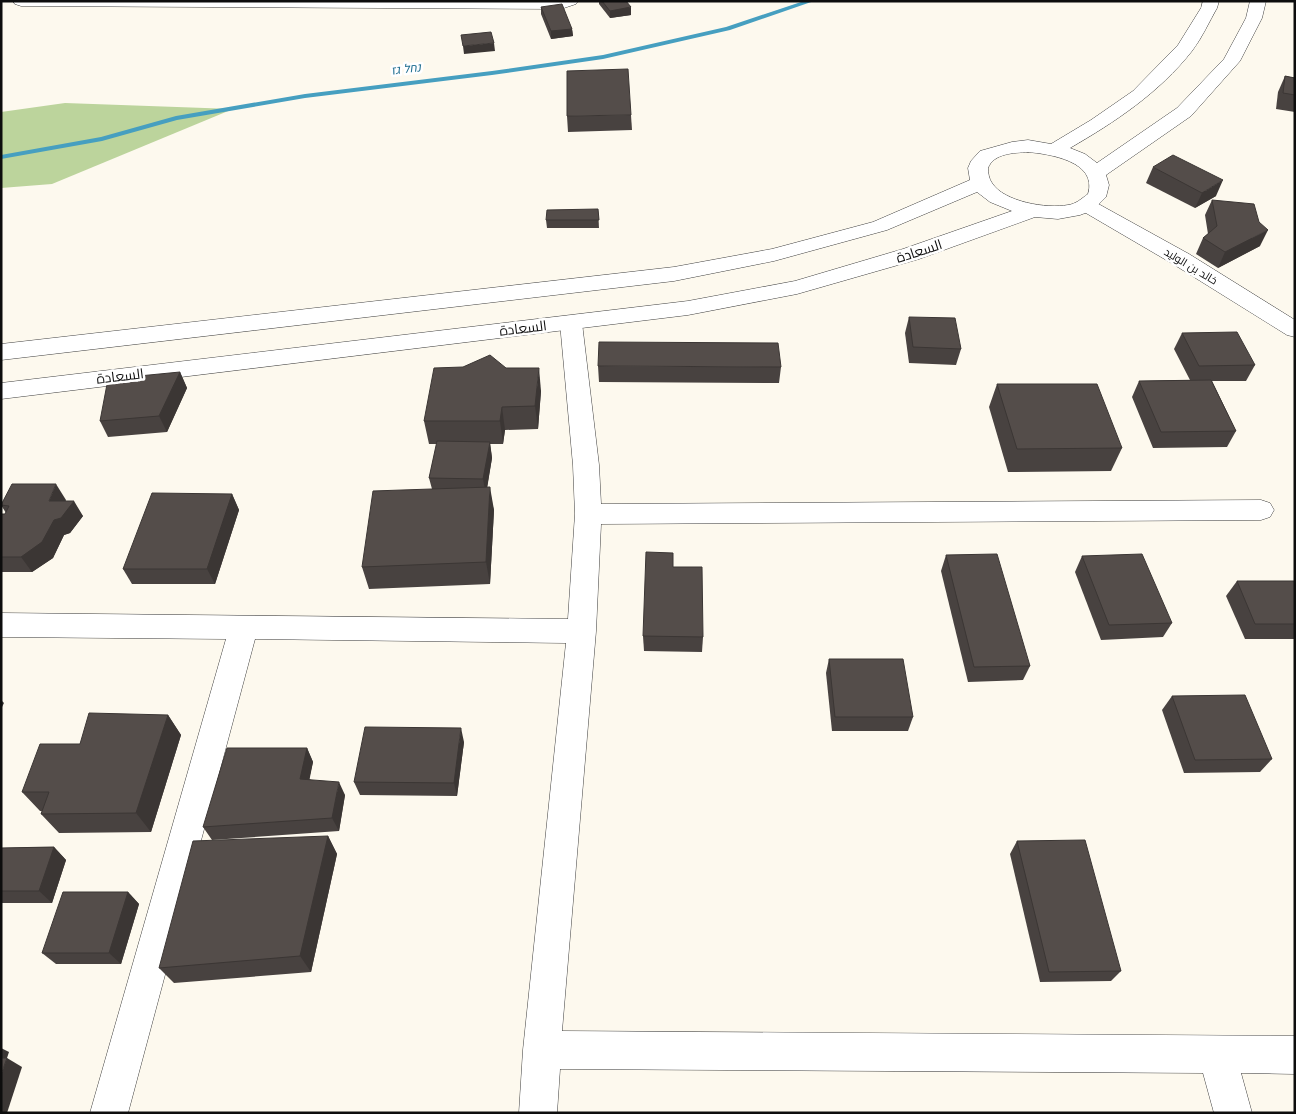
<svg xmlns="http://www.w3.org/2000/svg" width="1296" height="1114" viewBox="0 0 1296 1114" font-family="'Libre Baskerville',Cairo,Heebo,serif">
<rect width="100%" height="100%" fill="#fdf9ee"/>
<polygon fill="#bcd49c" points="65,103 233,109 52,184 1,188 1,112"/>
<g fill="none" stroke-linecap="round" stroke-linejoin="round">
<polygon fill="#469fc0" fill-rule="evenodd" points="804,1 814,1 730,30 603,59 492,75 305,98 177,120 102,141 1,159 1,155 101,137 176,116 305,94 492,71 603,55 726,27"/>
<g stroke="#404040" stroke-width="1">
<g id="minor">
<polygon points="13,1 578,1 576,4 561,9 21,6 15,4"/>
<polygon points="1086,199 1093,201 1189,254 1295,320 1295,337 1287,335 1173,264 1079,209 1076,205 1079,201"/>
<polygon points="571,316 579,318 582,323 599,465 601,504 1261,500 1270,503 1274,510 1270,517 1261,520 601,524 596,631 562,1031 1295,1036 1295,1074 1241,1073 1252,1113 1214,1113 1203,1073 560,1069 557,1113 519,1113 523,1050 566,643 255,639 128,1113 90,1113 226,639 1,637 1,613 568,619 575,514 573,465 560,323 563,318"/>
</g>
</g>
<g stroke="#404040" stroke-width="1">
<path id="tertiary" d="M 1203,1 L 1219,1 L 1217,8 C 1209,22 1202,38 1192,51 C 1159,93 1115,122 1070,148 L 1085,154 L 1097,163 L 1177,108 L 1224,59 L 1246,18 L 1250,1 L 1266,1 L 1262,18 L 1240,61 L 1191,116 L 1106,175 L 1109,185 L 1106,197 L 1093,210 L 1080,215 L 1058,219 L 1035,217 L 919,259 L 797,294 L 688,315 L 1,399 L 1,383 L 688,301 L 795,281 L 903,249 L 1012,211 L 990,202 L 977,192 L 887,230 L 774,261 L 674,281 L 1,360 L 1,344 L 674,267 L 772,249 L 873,222 L 970,180 L 968,168 L 971,161 L 980,151 L 1012,142 L 1028,140 L 1051,144 L 1091,120 L 1133,91 L 1178,45 L 1201,8 ZM 1028,152 C 1049,154 1098,161 1088,194 C 1081,199 1076,204 1068,205 C 1047,209 1004,202 992,183 C 989,179 988,173 988,168 C 994,153 1014,153 1028,152 Z"/>
</g>
<use href="#minor" fill="#fff" fill-rule="evenodd"/>
<use href="#tertiary" fill="#fff" fill-rule="evenodd"/>
</g>
<g fill="#484240">
<polygon points="599,1 626,1 631,15 610,18 599,4"/>
<polygon points="541,7 572,29 573,36 551,39 541,14"/>
<polygon points="1285,76 1295,78 1295,112 1276,109 1278,92"/>
<polygon points="631,115 632,130 568,132 567,116"/>
<polygon points="1153,167 1216,196 1195,208 1146,183"/>
<polygon points="1212,200 1260,246 1218,268 1196,254 1203,238 1208,234 1205,215"/>
<polygon points="598,209 599,228 547,228 546,220"/>
<polygon points="909,317 961,349 956,365 909,363 905,333"/>
<polygon points="1182,333 1255,365 1246,381 1212,381 1236,431 1227,447 1153,448 1132,397 1139,381 1190,380 1174,349"/>
<polygon points="598,366 781,367 779,383 599,382"/>
<polygon points="506,368 541,391 538,429 505,430 503,444 490,444 492,458 487,487 494,510 490,584 369,589 362,567 432,489 429,478 437,444 429,444 424,421"/>
<polygon points="180,372 187,388 167,432 108,437 100,421"/>
<polygon points="997,384 1122,448 1111,471 1008,472 989,407"/>
<polygon points="232,494 239,510 215,584 132,584 123,569"/>
<polygon points="66,500 65,501 83,516 70,533 64,535 53,558 32,572 1,572 1,514 5,514 6,513 1,505"/>
<polygon points="946,555 1030,666 1023,680 968,682 941,571"/>
<polygon points="1082,556 1172,623 1163,637 1101,640 1075,572"/>
<polygon points="673,567 703,637 702,652 644,651 643,636"/>
<polygon points="1237,581 1295,581 1295,639 1245,639 1226,596"/>
<polygon points="829,659 913,717 908,731 832,731 826,673"/>
<polygon points="1172,696 1272,759 1260,772 1184,773 1162,710"/>
<polygon points="168,715 181,735 151,832 59,833 41,814 42,811 40,811 22,792 80,744"/>
<polygon points="464,742 457,796 360,795 354,782"/>
<polygon points="307,748 313,762 309,779 345,795 339,831 212,840 203,827"/>
<polygon points="328,836 337,854 311,972 174,983 159,968"/>
<polygon points="1017,841 1121,971 1111,981 1040,982 1010,854"/>
<polygon points="54,847 66,860 52,903 1,903 1,848"/>
<polygon points="128,892 139,904 121,964 56,964 42,953"/>
</g>
<g fill="#3b3634">
<polygon points="631,7 631,15 610,18 610,11"/>
<polygon points="572,29 573,36 551,39 551,31"/>
<polygon points="494,43 495,51 464,54 463,46"/>
<polygon points="1223,180 1216,196 1195,208 1202,193"/>
<polygon points="1268,230 1260,246 1218,268 1225,252"/>
<polygon points="539,368 541,391 538,429 535,406"/>
<polygon points="180,372 187,388 167,432 159,416"/>
<polygon points="502,407 505,430 503,444 500,421"/>
<polygon points="490,442 492,458 486,495 483,479"/>
<polygon points="56,484 66,500 58,516 49,501"/>
<polygon points="490,487 494,510 490,584 486,562"/>
<polygon points="232,494 239,510 215,584 207,569"/>
<polygon points="74,501 83,516 70,533 64,535 53,558 32,572 21,557 54,520"/>
<polygon points="1,700 4,703 1,709"/>
<polygon points="168,715 181,735 151,832 136,813"/>
<polygon points="461,728 464,742 457,796 454,783"/>
<polygon points="307,748 313,762 307,792 300,779"/>
<polygon points="339,782 345,795 339,831 332,818"/>
<polygon points="328,836 337,854 311,972 300,956"/>
<polygon points="54,847 66,860 52,903 39,891"/>
<polygon points="128,892 139,904 121,964 109,953"/>
<polygon points="1,1048 9,1052 4,1067 1,1066"/>
<polygon points="7,1058 22,1067 7,1113 1,1113 1,1075"/>
</g>
<g fill="#544d4a" stroke="#3b3634">
<polygon points="602,1 626,1 631,7 610,11"/>
<polygon points="562,4 572,29 551,31 541,7"/>
<polygon points="491,32 494,43 463,46 461,35"/>
<polygon points="628,69 631,115 567,116 567,71"/>
<polygon points="1285,76 1295,78 1295,95 1283,93"/>
<polygon points="1173,155 1223,180 1202,193 1153,167"/>
<polygon points="1212,200 1254,204 1259,222 1268,230 1225,252 1203,238 1217,226"/>
<polygon points="598,209 599,220 546,220 547,210"/>
<polygon points="909,317 955,318 961,349 913,347"/>
<polygon points="1237,332 1255,365 1199,366 1182,333"/>
<polygon points="599,342 778,343 781,367 598,366"/>
<polygon points="490,355 506,368 539,368 535,406 502,407 500,421 424,421 434,368 463,367"/>
<polygon points="180,372 159,416 100,421 108,379"/>
<polygon points="1211,380 1236,431 1161,432 1139,381"/>
<polygon points="997,384 1097,384 1122,448 1017,449"/>
<polygon points="437,441 490,442 483,479 429,478"/>
<polygon points="12,484 56,484 49,501 74,501 61,518 54,520 42,542 21,557 1,557 1,514 5,514 9,506 1,505"/>
<polygon points="490,487 486,562 362,567 373,491"/>
<polygon points="152,493 232,494 207,569 123,569"/>
<polygon points="646,552 673,553 673,567 702,567 703,637 643,636"/>
<polygon points="997,554 1030,666 974,667 946,555"/>
<polygon points="1142,554 1172,623 1109,625 1082,556"/>
<polygon points="1237,581 1295,581 1295,624 1255,624"/>
<polygon points="829,659 903,659 913,717 835,717"/>
<polygon points="1245,695 1272,759 1195,760 1172,696"/>
<polygon points="89,713 168,715 136,813 41,814 49,792 22,792 40,744 80,744"/>
<polygon points="365,727 461,728 454,783 354,782"/>
<polygon points="227,748 307,748 300,779 339,782 332,818 203,827"/>
<polygon points="328,836 300,956 159,968 193,841"/>
<polygon points="1085,840 1121,971 1049,972 1017,841"/>
<polygon points="54,847 39,891 1,891 1,848"/>
<polygon points="63,892 128,892 109,953 42,953"/>
<polygon points="1,1058 7,1058 1,1075"/>
</g>
<g text-anchor="middle" stroke-width="5" stroke-linejoin="round" paint-order="stroke">
<g font-size="11" fill="#0d0d0d" stroke="#fff">
<text transform="translate(1191 266) rotate(31)" y="4">خالد بن الوليد</text>
</g>
<g font-size="12" font-style="italic" fill="#227092" stroke="#fff">
<text transform="translate(406 69) rotate(-7)" y="4">נחל גז</text>
</g>
<g font-size="14" fill="#0d0d0d" stroke="#fff">
<text transform="translate(919 251) rotate(-18)" y="5">السعادة</text>
<text transform="translate(523 328) rotate(-7)" y="5">السعادة</text>
<text transform="translate(120 376) rotate(-7)" y="5">السعادة</text>
</g>
</g>
<rect width="1296" height="1114" fill="none" stroke="#0d0d0d" stroke-width="5"/>
</svg>
